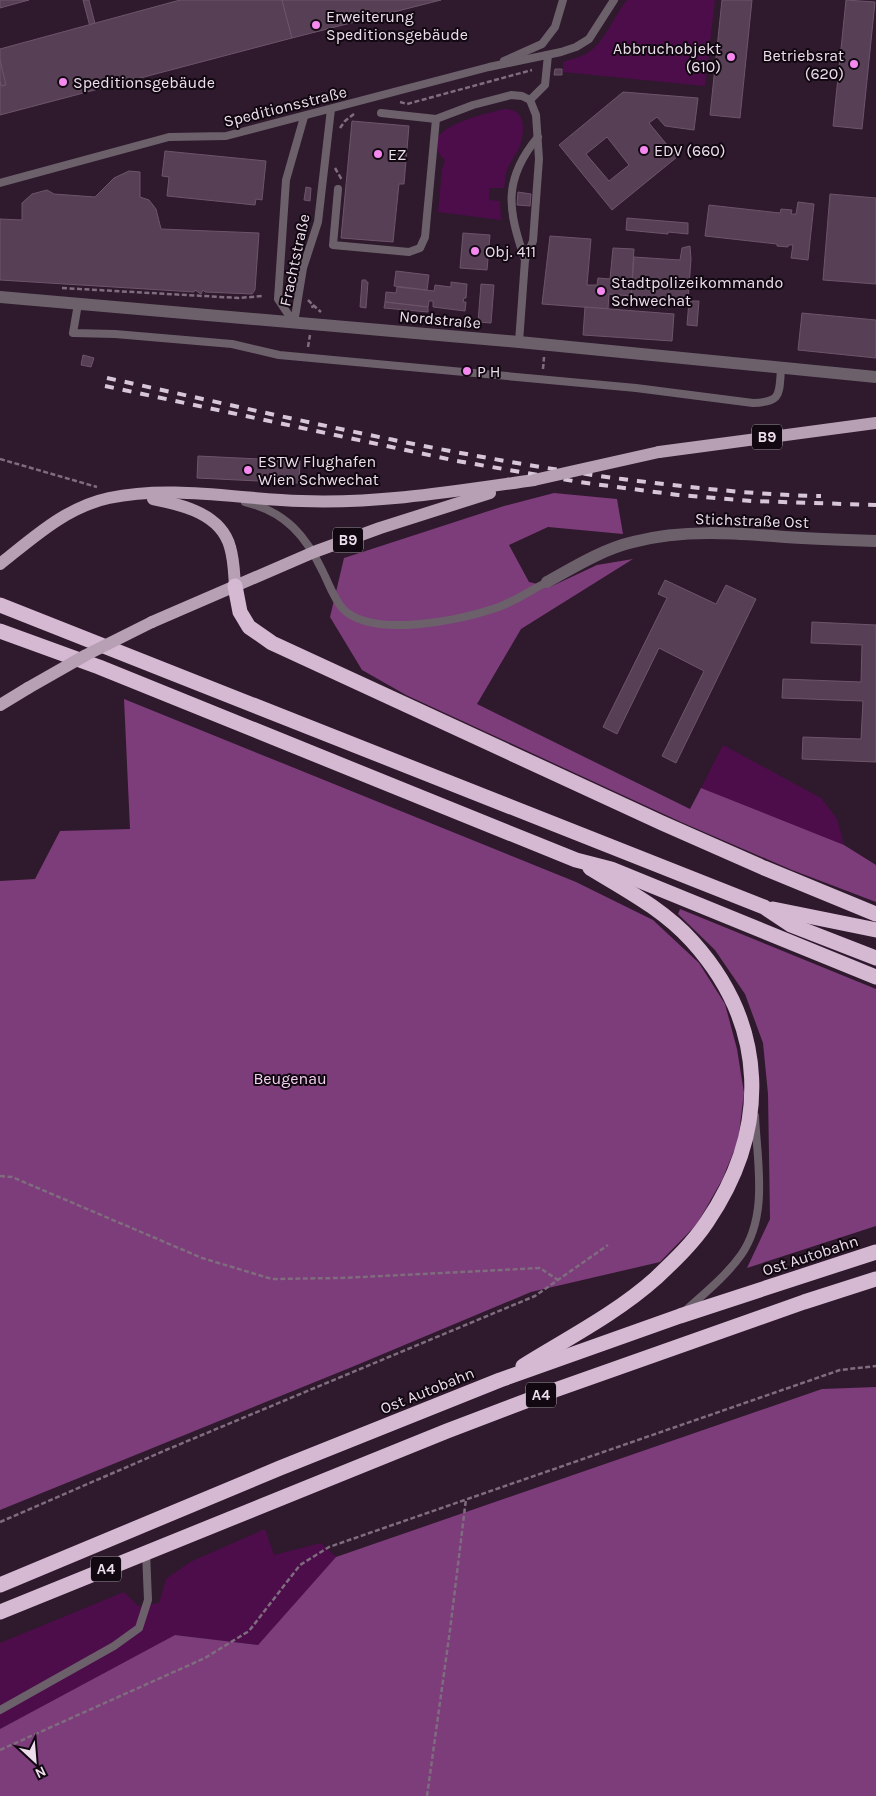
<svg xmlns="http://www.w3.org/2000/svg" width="876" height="1796" viewBox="0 0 876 1796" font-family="Karla,sans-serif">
<rect width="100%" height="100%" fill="#2f192d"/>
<g fill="#4d0d4b">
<path d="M 627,0 L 715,0 L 705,86 L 563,72 L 563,62 C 570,59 579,58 586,54 C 606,42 613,17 627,0 Z"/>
<path d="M 505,109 C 527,109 525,132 519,148 C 515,156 509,163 506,173 C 505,178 505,183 504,188 L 489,188 L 489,200 L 500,201 L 501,220 L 438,212 L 442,170 L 445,160 C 410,129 485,114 505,109 Z"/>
<polygon points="723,745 821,798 837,819 844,845 701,788"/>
<polygon points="265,1529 274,1555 321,1543 336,1557 258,1645 175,1635 0,1729 0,1643 124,1592 138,1606 159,1603 166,1579 190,1562"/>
</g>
<g fill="#7d3c7a">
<polygon points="554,493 617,499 623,534 548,527 509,545 529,582 550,587 597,565 633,559 521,629 477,704 690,809 701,788 844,845 876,865 876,902 792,870 681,822 406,695 362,670 330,617 344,558 504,506"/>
<polygon points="124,699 576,882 653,920 699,963 725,1004 737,1049 744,1093 738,1141 722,1180 697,1224 660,1262 531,1292 352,1367 0,1510 0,881 35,879 60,831 130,829"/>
<polygon points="680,909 876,989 876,1226 747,1268 770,1219 768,1094 763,1043 745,994 715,950 678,914"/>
<polygon points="876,1387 876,1796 0,1796 0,1729 175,1635 258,1645 336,1557 822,1389"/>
</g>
<g fill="#574055" stroke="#6d546b" fill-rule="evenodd">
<polygon points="0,0 29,0 0,8"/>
<polygon points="83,0 89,0 104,59 99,61"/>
<polygon points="180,0 282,0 292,38 0,115 0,49"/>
<polygon points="282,0 441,0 292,38"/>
<polygon points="722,0 752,0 740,118 710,115"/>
<polygon points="846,0 875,2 862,129 833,126"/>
<polygon points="0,60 6,85 1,86 0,81"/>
<polygon points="555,69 562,69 562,75 554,75"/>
<path d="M 623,92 L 698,98 L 694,130 L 665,126 L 657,117 L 649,123 L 677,157 L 612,210 L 559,145 ZM 607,137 L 629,165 L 609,181 L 586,154 Z"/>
<polygon points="352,121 409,126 404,184 399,184 393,242 341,238"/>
<polygon points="165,151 266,161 262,200 256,199 255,205 167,196 169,177 162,176"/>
<polygon points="129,171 140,172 140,197 149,200 156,209 161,229 259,233 255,290 252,294 205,292 203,290 201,294 195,290 194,292 0,280 0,219 22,220 22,203 32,194 47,190 54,194 95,197 114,178"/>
<polygon points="306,187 311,188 310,201 304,200"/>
<polygon points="518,192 531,194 530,206 517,205"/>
<polygon points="830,194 876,198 876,284 823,280"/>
<polygon points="798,202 814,204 808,260 791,258 793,245 788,245 788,247 777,246 777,244 705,236 709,205 780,213 781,209 792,210 791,214 796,214"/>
<polygon points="627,218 688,223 688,234 668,232 668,234 626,230"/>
<polygon points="463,233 490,235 487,270 460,268"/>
<polygon points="550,236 591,239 587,285 597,285 598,278 610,279 613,248 634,249 631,296 609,294 608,309 542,304"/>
<polygon points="690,246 691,259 688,301 631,296 634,257 680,260 682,248"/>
<polygon points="396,271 429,275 427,290 394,286"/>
<polygon points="362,280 366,280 366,282 368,282 366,308 360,307"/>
<polygon points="451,282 467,284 466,298 464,298 463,302 466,302 465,311 433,307 433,301 429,301 428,307 385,302 386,292 396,293 397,287 434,291 435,285 451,287"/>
<polygon points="481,284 494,285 491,323 478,322"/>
<polygon points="689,301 699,301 697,326 687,325"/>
<polygon points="385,302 428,307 428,312 384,308"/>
<polygon points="585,307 674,314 672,341 583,335"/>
<polygon points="802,313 876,320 876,358 798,350"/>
<polygon points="83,355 94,358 91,367 81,365"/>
<polygon points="198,456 300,461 299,483 197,478"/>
<polygon points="665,580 716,604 726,585 756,599 676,763 662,756 704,671 659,648 617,734 603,727 667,598 658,594"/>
<polygon points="812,622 876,625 876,762 802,759 803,737 861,739 863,701 782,698 783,679 861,682 862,645 811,643"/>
</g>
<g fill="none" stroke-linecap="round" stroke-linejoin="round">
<g stroke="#7f6c7e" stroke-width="2.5" stroke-dasharray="5 2.5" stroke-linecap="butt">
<polyline points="400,102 407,104 532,70"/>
<polyline points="340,128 345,121 354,114"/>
<polyline points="335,168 342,180"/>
<polyline points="62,288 239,298 263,296"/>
<polyline points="308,300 313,305 312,308"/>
<polyline points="313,305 321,312"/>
<polyline points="308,347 310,335"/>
<polyline points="543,369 544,357"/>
<polyline points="0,459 97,487"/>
<polyline points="0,1176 12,1177 202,1258 272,1279 341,1278 540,1268 558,1280"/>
<polyline points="0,1522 166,1450 535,1296 608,1245"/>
<polyline points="0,1750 205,1658 249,1631 300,1565 329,1547 840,1370 876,1366"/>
<polyline points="427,1796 450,1630 466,1499"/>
</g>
<g stroke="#6c616b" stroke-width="8">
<polyline points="504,61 542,44 555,27 563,0"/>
<polyline points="530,100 545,85 548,55"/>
<polyline points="381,113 436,119 473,105 511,95 522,96 530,100 536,115 539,159 533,241 525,260 519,342"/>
<polyline points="0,183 169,137 226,136 489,67 561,52 576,47 589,39 614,0"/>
<polyline points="338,189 333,245 409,252 420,248 425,237 436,119"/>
<path d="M 525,260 C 508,210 502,180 538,137"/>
<path d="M 78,304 L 73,333 L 115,334 L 232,344 L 279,355 L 636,388 L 753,403 C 782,402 779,394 781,369"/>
<polyline points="294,323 303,268 318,222 331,109"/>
<polyline points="294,323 278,299 286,180 304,117"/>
<path d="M 245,502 C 286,512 306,536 323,572 C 329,584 334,599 343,609 C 373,639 460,620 496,608 C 514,602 531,590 547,582"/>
<path d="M 686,1310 C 705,1293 726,1276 741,1255 C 769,1215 757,1161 755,1116"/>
<polyline points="0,1710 114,1646 139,1628 148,1600 146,1552"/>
</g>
<g stroke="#6c616b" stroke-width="12">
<polyline points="0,297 519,342 876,377"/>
<path d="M 547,582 C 574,567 603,549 633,542 C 683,529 734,533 785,537 C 815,539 845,540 876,541"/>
</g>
<g stroke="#b79fb4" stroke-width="12">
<polyline points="659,452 876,423"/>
<path d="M 153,499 C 183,505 221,514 230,547 C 234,560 234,573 235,586"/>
<path d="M 0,564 C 33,538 66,507 109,498 C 172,485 237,499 301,501 C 379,504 456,491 534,480"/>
<polyline points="152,622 314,552 380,528 490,493"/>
<polyline points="0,705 28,688"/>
</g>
<g stroke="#d5b8d2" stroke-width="15">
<polyline points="235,586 240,612 249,627 272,643 662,823 764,868 876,914"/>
<polyline points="0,605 764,907 791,925 876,958"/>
<polyline points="0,631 99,667 576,860 611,869 876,977"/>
<polyline points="773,909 876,930"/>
<path d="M 523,1366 C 568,1338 617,1313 656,1278 C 674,1261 693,1243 707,1222 C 770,1129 768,1025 692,941 C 663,909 626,890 590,868"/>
<polyline points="0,1585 280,1468 500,1380 680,1316 876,1252"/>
<polyline points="0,1612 447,1431 555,1390 804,1302 876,1279"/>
</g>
<g stroke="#d7c7d6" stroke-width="4" stroke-dasharray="9 9" stroke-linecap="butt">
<path d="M 107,378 C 278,415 448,456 622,479 C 688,487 754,495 821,496"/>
<polyline points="105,386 457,461 579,482 678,495 752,501 876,505"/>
</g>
<g stroke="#b79fb4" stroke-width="12">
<polyline points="534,480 659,452"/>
<polyline points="28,688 86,655 152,622"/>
</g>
</g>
<g fill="#f589ef" stroke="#110811" stroke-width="2">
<circle cx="316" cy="25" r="5"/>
<circle cx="731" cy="57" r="5"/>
<circle cx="854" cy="64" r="5"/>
<circle cx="63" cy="82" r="5"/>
<circle cx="644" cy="150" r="5"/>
<circle cx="378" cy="154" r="5"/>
<circle cx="475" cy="251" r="5"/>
<circle cx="601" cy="291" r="5"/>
<circle cx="467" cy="371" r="5"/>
<circle cx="248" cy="470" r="5"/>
</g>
<g text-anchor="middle" stroke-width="4" stroke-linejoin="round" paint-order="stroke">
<g fill="#110811" stroke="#ab9eaa" stroke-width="1">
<rect x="752" y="424.5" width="30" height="25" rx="4"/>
<rect x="333" y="527.5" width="30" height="25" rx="4"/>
<rect x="526" y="1382.5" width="30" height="25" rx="4"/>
<rect x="91" y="1556.5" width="30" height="25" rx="4"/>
</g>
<g font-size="15" font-weight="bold" fill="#eddeec">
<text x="767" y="442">B9</text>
<text x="348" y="545">B9</text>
<text x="541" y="1400">A4</text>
<text x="106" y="1574">A4</text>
</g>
<g font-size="16" fill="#eddeec" stroke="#110811" text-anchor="start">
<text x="326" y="22">Erweiterung<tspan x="326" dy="18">Speditionsgebäude</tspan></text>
<text x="721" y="54" text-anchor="end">Abbruchobjekt<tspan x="721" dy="18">(610)</tspan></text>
<text x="844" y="61" text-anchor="end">Betriebsrat<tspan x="844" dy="18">(620)</tspan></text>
<text x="73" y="88">Speditionsgebäude</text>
<text x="654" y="156">EDV (660)</text>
<text x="388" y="160">EZ</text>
<text x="485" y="257">Obj. 411</text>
<text x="611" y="288">Stadtpolizeikommando<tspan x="611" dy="18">Schwechat</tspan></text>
<text x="477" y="377">P H</text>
<text x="258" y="467">ESTW Flughafen<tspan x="258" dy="18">Wien Schwechat</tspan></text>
</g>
<g font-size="16" fill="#eddeec" stroke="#110811">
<text transform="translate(285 106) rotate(-14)" y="6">Speditionsstraße</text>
<text transform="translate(294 260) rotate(-78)" y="6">Frachtstraße</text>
<text transform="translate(440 319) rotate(5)" y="6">Nordstraße</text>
<text transform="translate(752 520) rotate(2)" y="6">Stichstraße Ost</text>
<text transform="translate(810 1255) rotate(-18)" y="6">Ost Autobahn</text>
<text transform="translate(427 1390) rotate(-22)" y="6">Ost Autobahn</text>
</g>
<g font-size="16" fill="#f5d0f1" stroke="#110811">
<text x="290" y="1084">Beugenau</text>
</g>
</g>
<g transform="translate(35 1761) rotate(154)" stroke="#110811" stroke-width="4" paint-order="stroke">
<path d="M0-4L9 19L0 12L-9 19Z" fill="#eddeec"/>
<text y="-8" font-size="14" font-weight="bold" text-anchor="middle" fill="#eddeec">N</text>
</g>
</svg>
